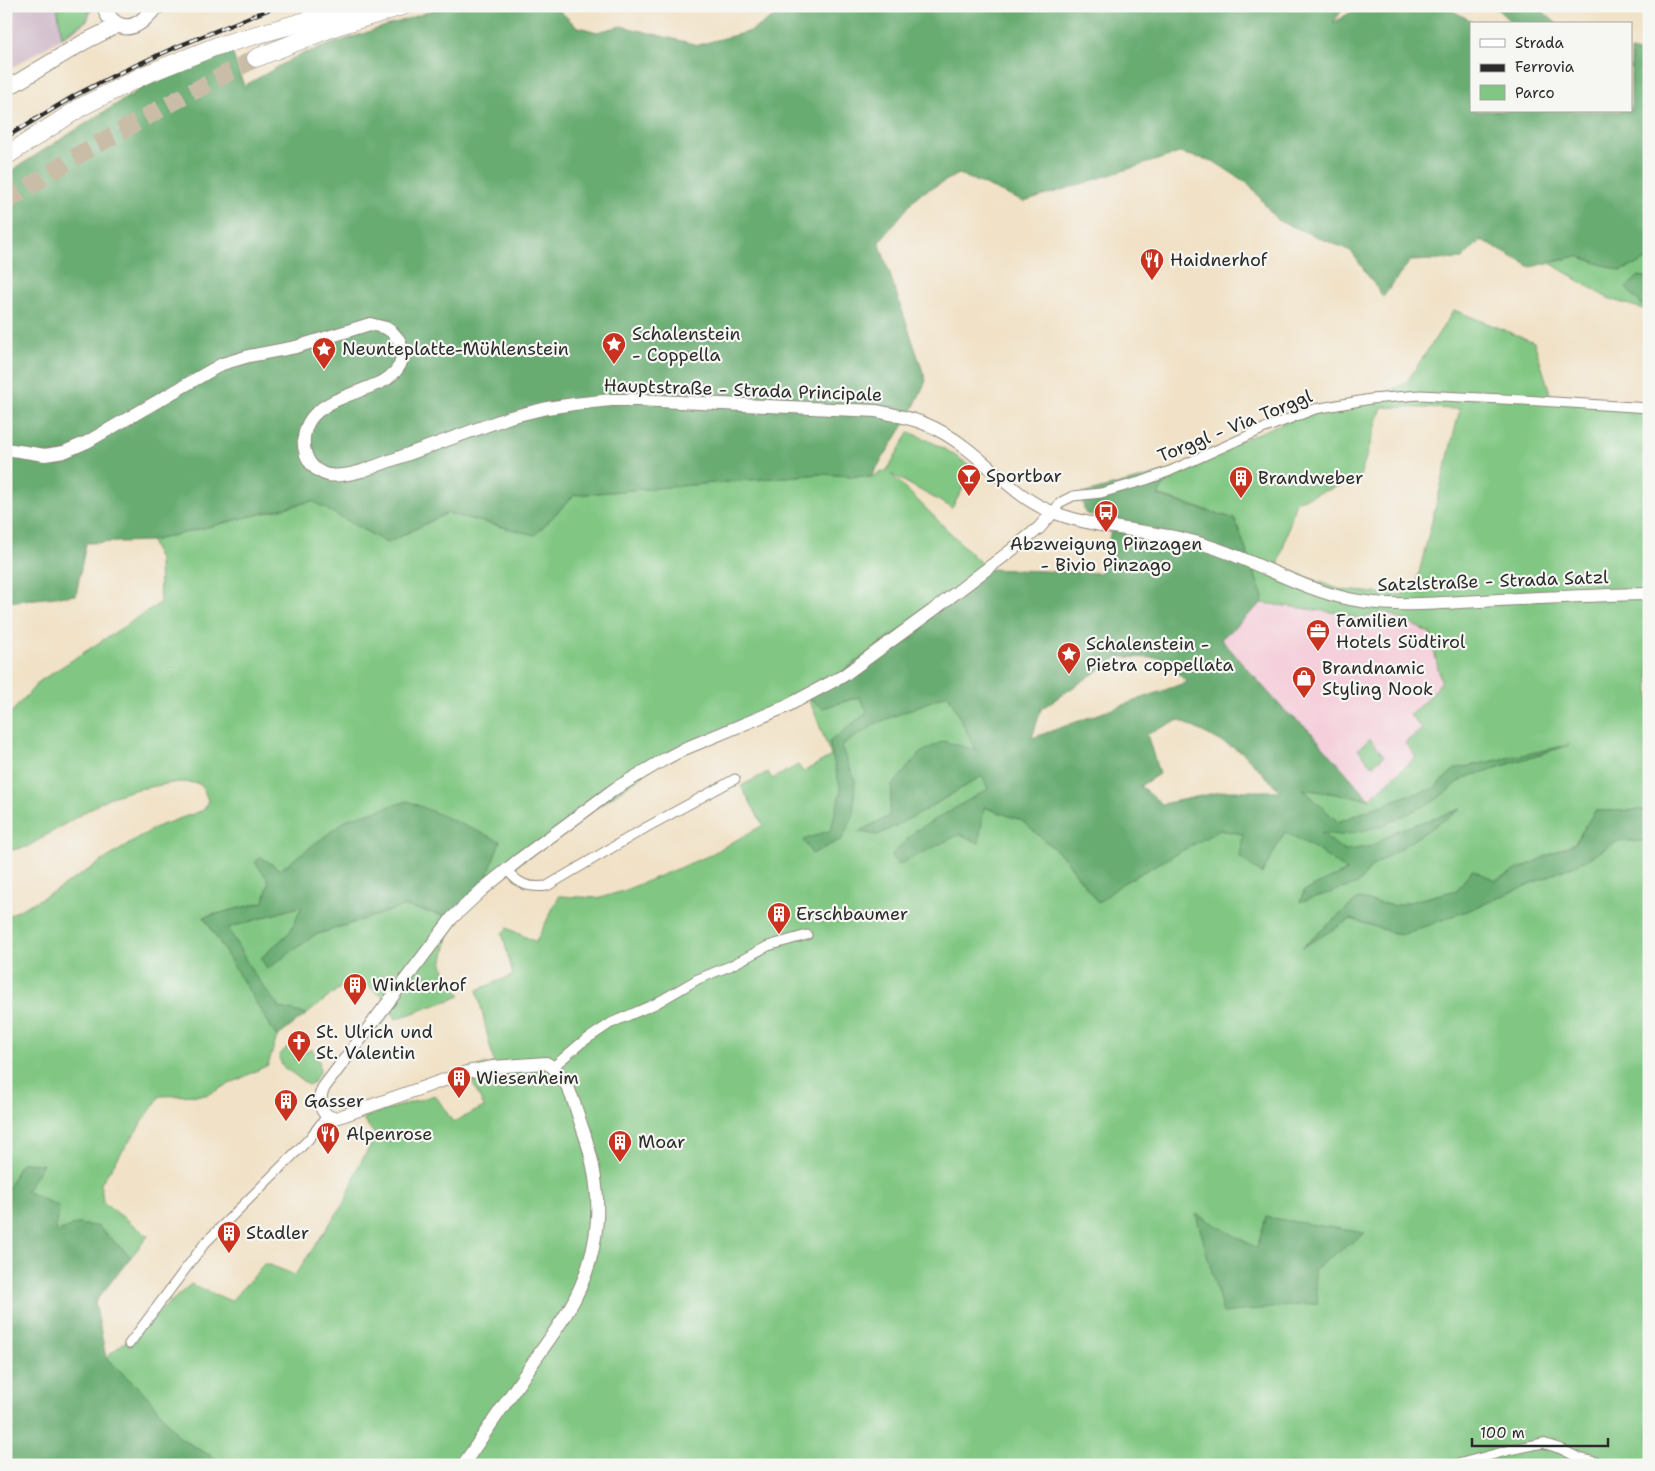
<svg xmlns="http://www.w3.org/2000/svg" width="1655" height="1471" viewBox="0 0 1655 1471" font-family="'Shantell Sans',sans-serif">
<rect width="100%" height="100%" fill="#f6f6f2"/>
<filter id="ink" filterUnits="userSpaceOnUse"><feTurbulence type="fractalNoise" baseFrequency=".02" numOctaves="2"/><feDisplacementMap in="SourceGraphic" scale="10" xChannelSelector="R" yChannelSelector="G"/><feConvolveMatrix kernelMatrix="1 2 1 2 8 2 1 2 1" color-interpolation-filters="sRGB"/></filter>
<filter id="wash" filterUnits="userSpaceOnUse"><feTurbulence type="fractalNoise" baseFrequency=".0096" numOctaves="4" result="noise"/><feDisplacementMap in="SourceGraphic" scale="20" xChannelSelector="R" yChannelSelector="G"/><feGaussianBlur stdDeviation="1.12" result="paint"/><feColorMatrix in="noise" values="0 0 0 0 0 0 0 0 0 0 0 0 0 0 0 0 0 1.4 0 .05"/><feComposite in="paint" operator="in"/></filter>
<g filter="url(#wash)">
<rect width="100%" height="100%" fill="#f1e2c7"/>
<polygon fill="#f5cfdb" points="1262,603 1339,613 1360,619 1385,612 1430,633 1441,681 1432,694 1410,714 1422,729 1417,757 1369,799 1309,730 1284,710 1221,639"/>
<polygon fill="#d1bdcc" points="6,6 94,6 88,21 73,32 6,71"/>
<g fill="#81c783" stroke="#567957" fill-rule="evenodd">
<polygon points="57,6 91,6 87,20 62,37"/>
<polygon points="1577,256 1621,271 1649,259 1649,278 1639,276 1626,288 1647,310 1609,299 1550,263"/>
<path d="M 1454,310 L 1534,342 L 1553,402 L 1649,408 L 1649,810 L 1595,811 L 1575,843 L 1495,880 L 1472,870 L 1457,890 L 1394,906 L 1358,899 L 1304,946 L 1351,919 L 1401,935 L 1477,907 L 1586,860 L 1618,841 L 1649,841 L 1649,1465 L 223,1465 L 221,1462 L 180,1438 L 146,1395 L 106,1358 L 191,1284 L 231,1301 L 265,1263 L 295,1275 L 346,1200 L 358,1167 L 376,1136 L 362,1118 L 435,1095 L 453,1122 L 484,1107 L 466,1069 L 494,1063 L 477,990 L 513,975 L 502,933 L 507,928 L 536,942 L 559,896 L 600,898 L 623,891 L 708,856 L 763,825 L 741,786 L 768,772 L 772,779 L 798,765 L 803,772 L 831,756 L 814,711 L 807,697 L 665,759 L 483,889 L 348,819 L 280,870 L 261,857 L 256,862 L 269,881 L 264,902 L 204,917 L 277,1037 L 268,1065 L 207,1095 L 160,1096 L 101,1183 L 103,1202 L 148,1236 L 131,1257 L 97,1226 L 77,1224 L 56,1233 L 26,1191 L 42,1164 L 21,1163 L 6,1192 L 6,917 L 55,891 L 156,827 L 204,810 L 208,800 L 202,786 L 197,783 L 178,782 L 133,790 L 108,798 L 27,847 L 6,851 L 6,718 L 40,681 L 160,603 L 159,560 L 151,541 L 313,501 L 387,543 L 447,513 L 535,535 L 574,495 L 820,474 L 871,477 L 887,470 L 909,432 C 932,441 955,454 974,469 L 952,508 L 891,474 L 987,569 L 823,708 L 859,697 L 868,712 L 829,742 L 841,790 L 831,830 L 842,839 L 855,781 L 841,746 L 877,723 L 948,694 L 977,751 L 892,786 L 889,816 L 860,831 L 922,812 L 982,776 L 988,789 L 957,808 L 983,807 L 1021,820 L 1063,856 L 1098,903 L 1123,883 L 1219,830 L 1243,834 L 1285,831 L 1313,847 L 1348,871 L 1305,891 L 1358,884 L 1371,867 L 1459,810 L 1396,831 L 1373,846 L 1344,851 L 1320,833 L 1343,835 L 1434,801 L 1464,778 L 1562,747 L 1455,769 L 1433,789 L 1406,796 L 1338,822 L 1302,789 L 1369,799 L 1416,757 L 1405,743 L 1422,729 L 1410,715 L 1432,694 L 1441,681 L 1430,633 L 1385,612 L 1360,619 L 1339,613 L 1262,603 L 1263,598 L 1235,519 L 1158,495 L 1170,471 L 1315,409 L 1371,399 L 1406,383 ZM 1382,407 L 1460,409 L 1416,585 L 1402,595 L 1341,590 L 1278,566 L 1296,501 L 1359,479 Z"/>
<polygon points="1370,739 1384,756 1372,766 1358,749"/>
<polygon points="303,905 290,932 261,958 267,969 315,935 405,906 452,918 442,965 461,996 396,1019 384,998 355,976 307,1014 280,1009 253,973 227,928"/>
<path d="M 298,1040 L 305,1053 L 312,1049 L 319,1061 L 320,1072 L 310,1086 L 282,1066 L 279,1057 C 283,1049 290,1045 298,1040 Z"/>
</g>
<g fill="#68ac71" stroke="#4a6c4e" fill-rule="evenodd">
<polygon points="446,6 570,6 559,10 576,26 597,32 621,26 698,45 751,31 792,6 1345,6 1333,23 1361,6 1444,6 1477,24 1471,24 1471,111 1631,111 1631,50 1649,55 1649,259 1621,271 1577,256 1531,267 1481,240 1462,259 1410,261 1383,297 1351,251 1277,220 1250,185 1213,161 1179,153 1024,202 959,174 918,195 879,242 926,381 909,417 871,477 820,474 574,495 535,535 447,513 387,543 312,501 151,541 86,543 76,595 6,602 6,174 142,88 232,52 244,86 299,55"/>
<polygon points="1494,6 1537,6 1557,24 1513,24"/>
<polygon points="1639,276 1649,278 1649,312 1626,288"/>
<path d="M 1170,471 L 1158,496 L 1235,519 L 1263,598 L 1262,603 L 1221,639 L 1284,710 L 1309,730 L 1369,799 L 1303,789 L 1338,822 L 1406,796 L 1433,789 L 1455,769 L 1569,745 L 1464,778 L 1434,801 L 1382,826 L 1343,835 L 1321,833 L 1344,851 L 1372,846 L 1396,831 L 1461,809 L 1371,867 L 1358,884 L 1300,902 L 1304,891 L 1347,871 L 1313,847 L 1285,832 L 1262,874 L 1240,857 L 1243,834 L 1220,830 L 1123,883 L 1098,903 L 1063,856 L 1021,820 L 984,807 L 979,843 L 960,834 L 898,865 L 891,856 L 915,831 L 988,789 L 982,776 L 922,812 L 878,835 L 858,832 L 889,816 L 892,786 L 920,753 L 943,741 L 976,750 L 948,694 L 877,723 L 841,746 L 855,781 L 853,817 L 842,839 L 812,854 L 803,840 L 831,830 L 841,790 L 829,742 L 868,712 L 859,697 L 823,708 L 806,697 L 987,569 L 1101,573 L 1113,522 L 1085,513 L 1081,494 ZM 1118,657 L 1162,658 L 1187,682 L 1032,738 L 1041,709 ZM 1179,720 L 1242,752 L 1280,791 L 1225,791 L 1162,804 L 1140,786 L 1159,774 L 1147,734 Z"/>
<polygon points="408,801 500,841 483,889 452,918 405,906 315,935 267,969 261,958 290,932 302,906 228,928 253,973 280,1008 307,1014 277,1037 204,917 264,902 269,881 255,862 261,857 280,870 348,819"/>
<polygon points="1649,810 1649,841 1618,841 1586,860 1477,907 1401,935 1351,919 1301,948 1358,899 1394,906 1457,890 1472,870 1496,880 1575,843 1595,811"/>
<polygon points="21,1163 43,1164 26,1191 58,1206 56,1233 77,1224 97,1226 131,1257 95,1302 106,1358 146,1395 180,1438 221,1462 223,1465 6,1465 6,1192"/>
<polygon points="1196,1214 1257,1248 1266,1217 1365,1233 1314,1269 1318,1303 1223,1313"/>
</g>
</g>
<g filter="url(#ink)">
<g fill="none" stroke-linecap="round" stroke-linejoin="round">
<polyline stroke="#c9bda8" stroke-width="18" stroke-dasharray="18 9" stroke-linecap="butt" points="6,202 73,158 162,108 256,58"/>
<g stroke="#8e8679" stroke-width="11">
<g id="street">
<polyline points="1052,513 1061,502 1073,496 1101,493 1146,480 1170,471 1265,428 1315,409 1371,399 1420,395 1523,400 1649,408"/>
<path d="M 507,870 C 519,885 529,888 547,886 L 647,827 L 735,779"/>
<polyline points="553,1067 581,1043 611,1023 655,1004 698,979 730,966 768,946 807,935"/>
<polyline points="129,1344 205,1243 308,1140 327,1116"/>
<polyline points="1454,1465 1514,1449 1543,1443 1561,1449 1579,1458 1608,1465"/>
</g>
</g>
<g stroke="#8e8679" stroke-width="14">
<g id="secondary">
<path d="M 6,449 L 45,455 L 64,452 L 87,442 L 222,364 L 249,356 L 296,347 L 370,324 L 386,328 L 392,332 L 399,340 L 402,348 L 402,357 L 400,365 L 395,372 L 387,379 C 364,392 333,396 314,415 C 297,433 301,468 328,475 C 339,477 351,474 362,471 L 510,417 L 547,408 L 574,404 L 611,400 L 636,400 L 876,411 C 913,418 935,424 966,448 C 994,469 1020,501 1055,513 C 1098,529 1143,529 1187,540 C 1244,553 1293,587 1349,599 C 1392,608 1437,603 1480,601 C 1537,598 1593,595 1649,594"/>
<path d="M 463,1465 C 486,1431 509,1398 532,1364 C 544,1347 557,1329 568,1311 C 604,1250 605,1190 581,1124 C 574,1103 567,1073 546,1063 L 493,1067 L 467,1072 L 336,1118 C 320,1118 317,1099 324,1087 L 452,918 L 483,889 L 520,859 L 616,788 L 665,759 L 684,749 L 785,707 L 843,676 L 932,611 L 1013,549 L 1039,528 L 1052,513"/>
</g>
</g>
<g stroke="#8e8679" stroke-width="17">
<g id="primary">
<path d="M 105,6 C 107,21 122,32 137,24 C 145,20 149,12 158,6"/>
<polyline points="6,89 84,42 118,25"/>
</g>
</g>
<g stroke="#8e8679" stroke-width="19">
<g id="highway">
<polyline points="256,58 337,26 403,6"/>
<polyline points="6,156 81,107 144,75 217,46 359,6"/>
</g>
</g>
<use href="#street" stroke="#fff" stroke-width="9"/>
<use href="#secondary" stroke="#fff" stroke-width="12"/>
<use href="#primary" stroke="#fff" stroke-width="15"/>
<use href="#highway" stroke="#fff" stroke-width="18"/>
<g stroke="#2b2b2b" stroke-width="4.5">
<polyline id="rail" points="6,137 76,95 119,73 174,48 277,6"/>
</g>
<use href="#rail" stroke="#f6f6f2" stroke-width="2.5" stroke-dasharray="8" stroke-linecap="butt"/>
</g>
</g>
<defs>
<g id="restaurant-pin" transform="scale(1.25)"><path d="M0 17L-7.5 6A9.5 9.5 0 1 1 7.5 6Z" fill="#c8321e" stroke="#f6f6f2"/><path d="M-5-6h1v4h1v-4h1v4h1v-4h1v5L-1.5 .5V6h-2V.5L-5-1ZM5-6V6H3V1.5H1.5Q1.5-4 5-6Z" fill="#fff"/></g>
<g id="sight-pin" transform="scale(1.25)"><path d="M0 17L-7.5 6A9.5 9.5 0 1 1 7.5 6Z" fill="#c8321e" stroke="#f6f6f2"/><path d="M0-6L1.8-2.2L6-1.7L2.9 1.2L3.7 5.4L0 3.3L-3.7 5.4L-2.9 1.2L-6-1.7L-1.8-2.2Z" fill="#fff"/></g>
<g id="bar-pin" transform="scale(1.25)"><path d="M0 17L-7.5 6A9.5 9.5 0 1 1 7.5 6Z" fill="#c8321e" stroke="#f6f6f2"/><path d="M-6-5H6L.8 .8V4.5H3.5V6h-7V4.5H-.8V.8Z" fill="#fff"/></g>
<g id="building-pin" transform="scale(1.25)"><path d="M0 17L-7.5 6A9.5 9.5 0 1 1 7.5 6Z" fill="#c8321e" stroke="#f6f6f2"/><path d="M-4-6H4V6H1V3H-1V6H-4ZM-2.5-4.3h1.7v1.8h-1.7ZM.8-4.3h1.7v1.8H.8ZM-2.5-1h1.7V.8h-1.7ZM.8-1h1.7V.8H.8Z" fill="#fff"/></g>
<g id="bus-pin" transform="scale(1.25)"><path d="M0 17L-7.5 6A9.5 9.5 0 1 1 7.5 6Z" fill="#c8321e" stroke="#f6f6f2"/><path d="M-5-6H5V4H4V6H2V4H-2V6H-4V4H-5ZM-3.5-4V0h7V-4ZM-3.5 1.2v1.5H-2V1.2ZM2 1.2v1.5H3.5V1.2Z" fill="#fff"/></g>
<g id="office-pin" transform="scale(1.25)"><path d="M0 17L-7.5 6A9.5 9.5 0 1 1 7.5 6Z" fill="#c8321e" stroke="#f6f6f2"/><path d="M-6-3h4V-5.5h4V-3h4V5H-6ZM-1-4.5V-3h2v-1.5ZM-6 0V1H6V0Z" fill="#fff"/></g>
<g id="shop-pin" transform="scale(1.25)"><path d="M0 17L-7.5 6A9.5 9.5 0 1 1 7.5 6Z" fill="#c8321e" stroke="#f6f6f2"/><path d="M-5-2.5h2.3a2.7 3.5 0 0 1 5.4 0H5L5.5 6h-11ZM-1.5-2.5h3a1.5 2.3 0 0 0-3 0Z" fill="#fff"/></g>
<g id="church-pin" transform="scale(1.25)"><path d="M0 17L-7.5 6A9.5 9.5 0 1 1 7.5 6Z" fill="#c8321e" stroke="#f6f6f2"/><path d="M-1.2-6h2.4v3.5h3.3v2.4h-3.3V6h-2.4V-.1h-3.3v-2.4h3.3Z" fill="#fff"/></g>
</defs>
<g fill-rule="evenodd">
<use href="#restaurant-pin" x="1152" y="260"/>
<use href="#sight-pin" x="614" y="344"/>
<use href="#sight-pin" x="324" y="349"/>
<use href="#bar-pin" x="969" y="476"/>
<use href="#building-pin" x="1241" y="478"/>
<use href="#bus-pin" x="1106" y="512"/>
<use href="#office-pin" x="1318" y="631"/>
<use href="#sight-pin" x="1069" y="654"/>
<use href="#shop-pin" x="1304" y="678"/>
<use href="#building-pin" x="779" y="914"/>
<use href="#building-pin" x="355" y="985"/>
<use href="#church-pin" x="299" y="1042"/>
<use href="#building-pin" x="459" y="1078"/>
<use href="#building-pin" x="286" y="1101"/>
<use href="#restaurant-pin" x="328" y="1134"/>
<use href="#building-pin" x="620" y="1142"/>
<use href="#building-pin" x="229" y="1233"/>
</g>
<g text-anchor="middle" stroke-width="4.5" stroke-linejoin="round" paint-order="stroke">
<g font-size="18" fill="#2b2b2b" stroke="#f6f6f2" text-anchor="start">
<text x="1170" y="266">Haidnerhof</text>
<text x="632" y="340">Schalenstein<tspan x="632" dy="21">- Coppella</tspan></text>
<text x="342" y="355">Neunteplatte-Mühlenstein</text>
<text x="986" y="482">Sportbar</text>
<text x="1258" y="484">Brandweber</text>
<text x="1106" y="550" text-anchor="middle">Abzweigung Pinzagen<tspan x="1106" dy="21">- Bivio Pinzago</tspan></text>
<text x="1336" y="627">Familien<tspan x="1336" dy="21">Hotels Südtirol</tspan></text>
<text x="1086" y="650">Schalenstein -<tspan x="1086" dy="21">Pietra coppellata</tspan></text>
<text x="1322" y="674">Brandnamic<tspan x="1322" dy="21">Styling Nook</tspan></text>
<text x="796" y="920">Erschbaumer</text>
<text x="372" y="991">Winklerhof</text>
<text x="316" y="1038">St. Ulrich und<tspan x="316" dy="21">St. Valentin</tspan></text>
<text x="476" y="1084">Wiesenheim</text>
<text x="304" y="1107">Gasser</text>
<text x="346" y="1140">Alpenrose</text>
<text x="638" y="1148">Moar</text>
<text x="246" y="1239">Stadler</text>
</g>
<g font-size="18" fill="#2b2b2b" stroke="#f6f6f2">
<text transform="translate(743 390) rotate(2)" y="6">Hauptstraße - Strada Principale</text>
<text transform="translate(1235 426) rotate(-22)" y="6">Torggl - Via Torggl</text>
<text transform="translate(1493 581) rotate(-2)" y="6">Satzlstraße - Strada Satzl</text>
</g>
</g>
<rect width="1655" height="1471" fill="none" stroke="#f6f6f2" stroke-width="25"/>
<rect x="1470" y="22" width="162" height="90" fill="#f6f6f2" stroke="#a5a5a2"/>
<rect x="1480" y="39" width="25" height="8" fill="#ffffff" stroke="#a5a5a2"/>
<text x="1515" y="48" font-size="15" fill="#2b2b2b">Strada</text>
<rect x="1480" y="64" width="25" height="8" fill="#2b2b2b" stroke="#a5a5a2"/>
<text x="1515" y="72" font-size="15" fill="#2b2b2b">Ferrovia</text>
<rect x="1480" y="85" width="25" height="15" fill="#81c783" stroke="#a5a5a2"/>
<text x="1515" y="98" font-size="15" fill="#2b2b2b">Parco</text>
<path d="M1472 1438v8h136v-8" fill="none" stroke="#2b2b2b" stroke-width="2.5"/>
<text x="1480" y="1438" font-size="15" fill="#2b2b2b" stroke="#f6f6f2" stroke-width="4" paint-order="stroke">100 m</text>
</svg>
